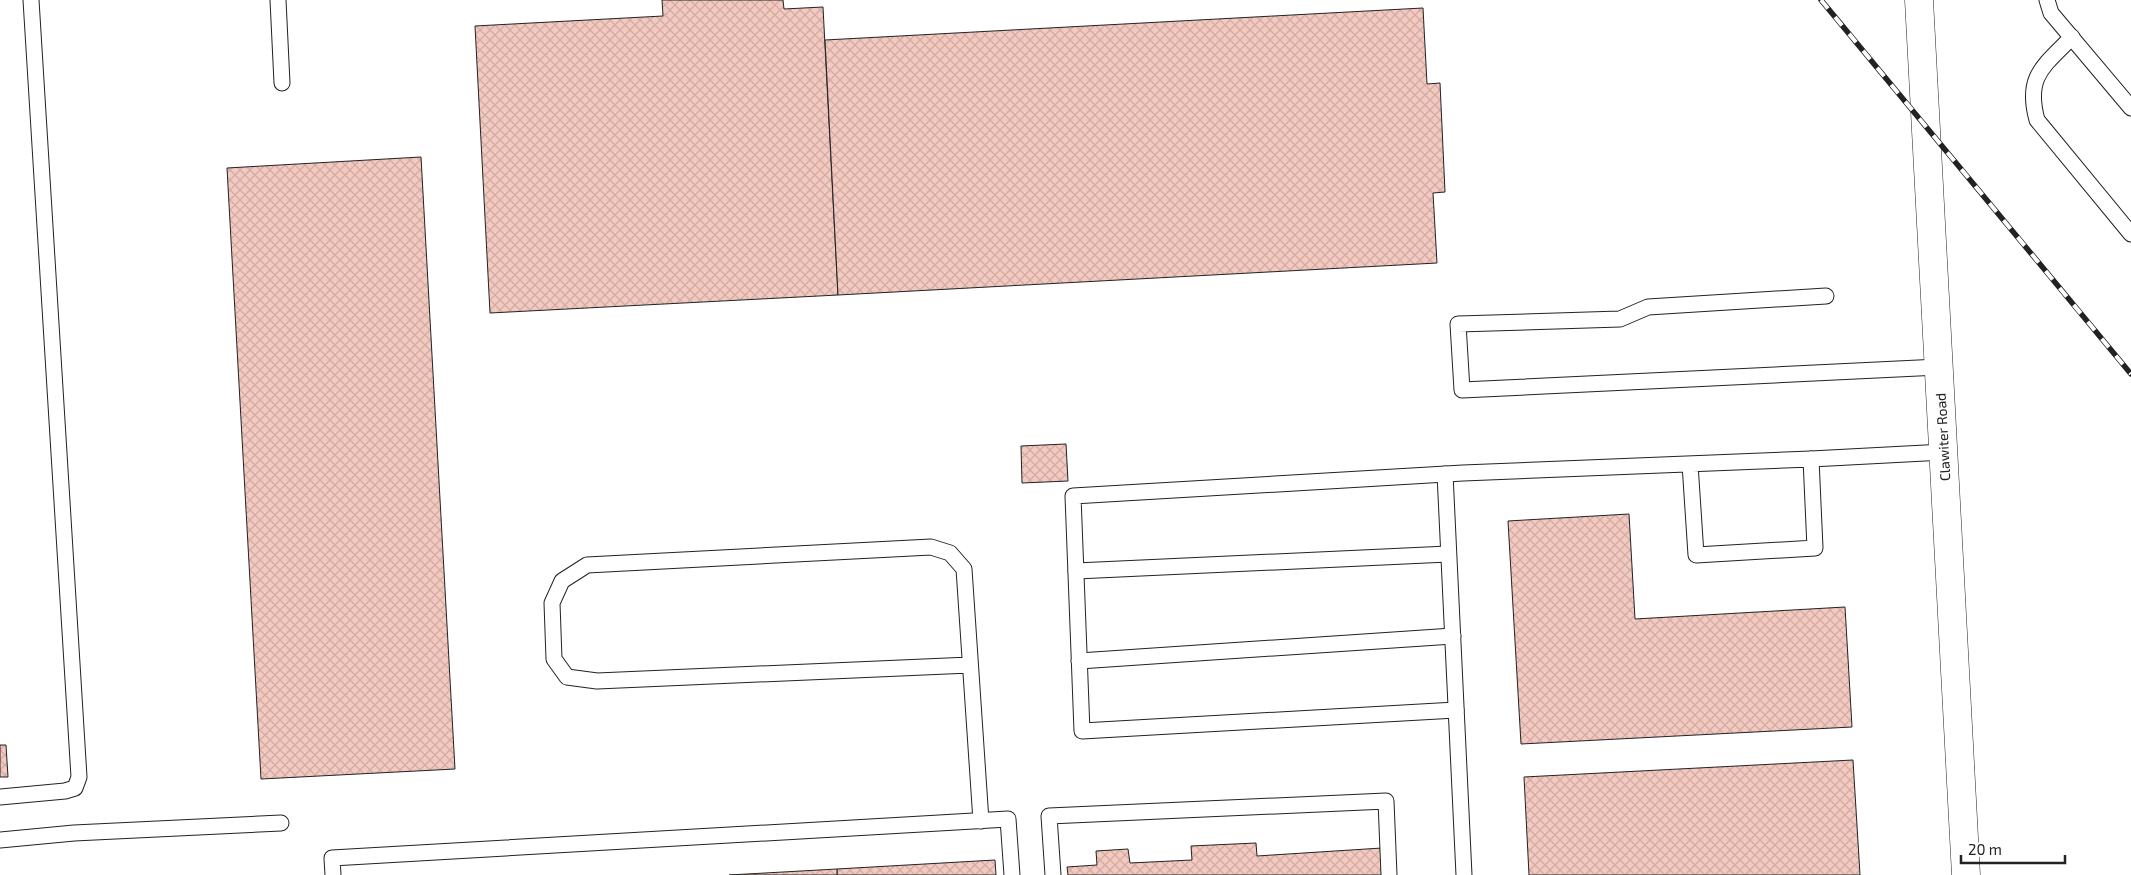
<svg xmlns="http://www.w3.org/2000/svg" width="2131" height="875" viewBox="0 0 2131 875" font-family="'Exo 2',sans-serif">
<defs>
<pattern id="building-cross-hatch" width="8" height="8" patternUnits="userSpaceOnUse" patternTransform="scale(1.25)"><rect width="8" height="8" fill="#f3c9c0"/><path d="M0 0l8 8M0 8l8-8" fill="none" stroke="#d0aca5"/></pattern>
</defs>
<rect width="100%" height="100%" fill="#fff"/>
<g fill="url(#building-cross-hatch)" stroke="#222">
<polygon points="662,0 783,0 784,9 823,7 838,295 490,313 475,26 663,16"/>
<polygon points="1423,8 1427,84 1440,83 1445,192 1433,193 1437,263 838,295 825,40"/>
<polygon points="421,157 455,769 261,779 227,168"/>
<polygon points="1066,444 1068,481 1022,483 1021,446"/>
<polygon points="1629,514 1635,619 1845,607 1852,727 1521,744 1508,521"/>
<polygon points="0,745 6,745 8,777 0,777"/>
<polygon points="1853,760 1860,875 1529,875 1524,777"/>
<polygon points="1256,843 1257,856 1382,848 1384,875 1068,875 1067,867 1097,865 1096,851 1128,849 1130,863 1192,860 1191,846"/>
<polygon points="995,860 996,875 837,875 837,869"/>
<polygon points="837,869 837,875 729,875"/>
</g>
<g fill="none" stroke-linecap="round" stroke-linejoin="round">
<g stroke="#222" stroke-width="17">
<g id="service">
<polyline points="278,0 282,83"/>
<polyline points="2047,0 2051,13 2131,108"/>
<path d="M 2072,37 C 2044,66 2025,76 2037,120 L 2131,234"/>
<polyline points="1826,296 1648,307 1620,319 1458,324 1462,390 1939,367"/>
<polyline points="1811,459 1944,452"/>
<polyline points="1445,474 1464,875"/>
<polyline points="1076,571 1448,554"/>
<polyline points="1079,661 1453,636"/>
<polyline points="970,665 597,681 567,677 554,659 552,603 562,581 587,565 931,547 950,553 964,569 981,821"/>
<polyline points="1456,710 1082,731 1073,496 1463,473 1811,459 1815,548 1696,555 1690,464"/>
<polyline points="0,797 65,791 75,788 79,777 31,0"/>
<polyline points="0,840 74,833 281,823"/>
<polyline points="333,875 332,858 1008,819 1012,875"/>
<polyline points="1053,875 1049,816 1386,801 1389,875"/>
</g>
</g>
<g stroke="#222" stroke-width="29">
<polyline id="tertiary" points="1919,0 1966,875"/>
</g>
<use href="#service" stroke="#fff" stroke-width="15"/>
<use href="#tertiary" stroke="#fff" stroke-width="28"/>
<g stroke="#222" stroke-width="5.5">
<polyline id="rail" points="1821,0 2131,374"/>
</g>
<use href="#rail" stroke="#fff" stroke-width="4" stroke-dasharray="11" stroke-linecap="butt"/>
</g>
<g text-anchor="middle" stroke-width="4" stroke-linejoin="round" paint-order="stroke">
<g font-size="14" fill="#222" stroke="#fff">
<text transform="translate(1943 437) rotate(-93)" y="5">Clawiter Road</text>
</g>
</g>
<path d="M1961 855v8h104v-8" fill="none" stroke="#222222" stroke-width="2.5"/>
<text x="1968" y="855" font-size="15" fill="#222222" stroke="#ffffff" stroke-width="4" paint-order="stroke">20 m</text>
</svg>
